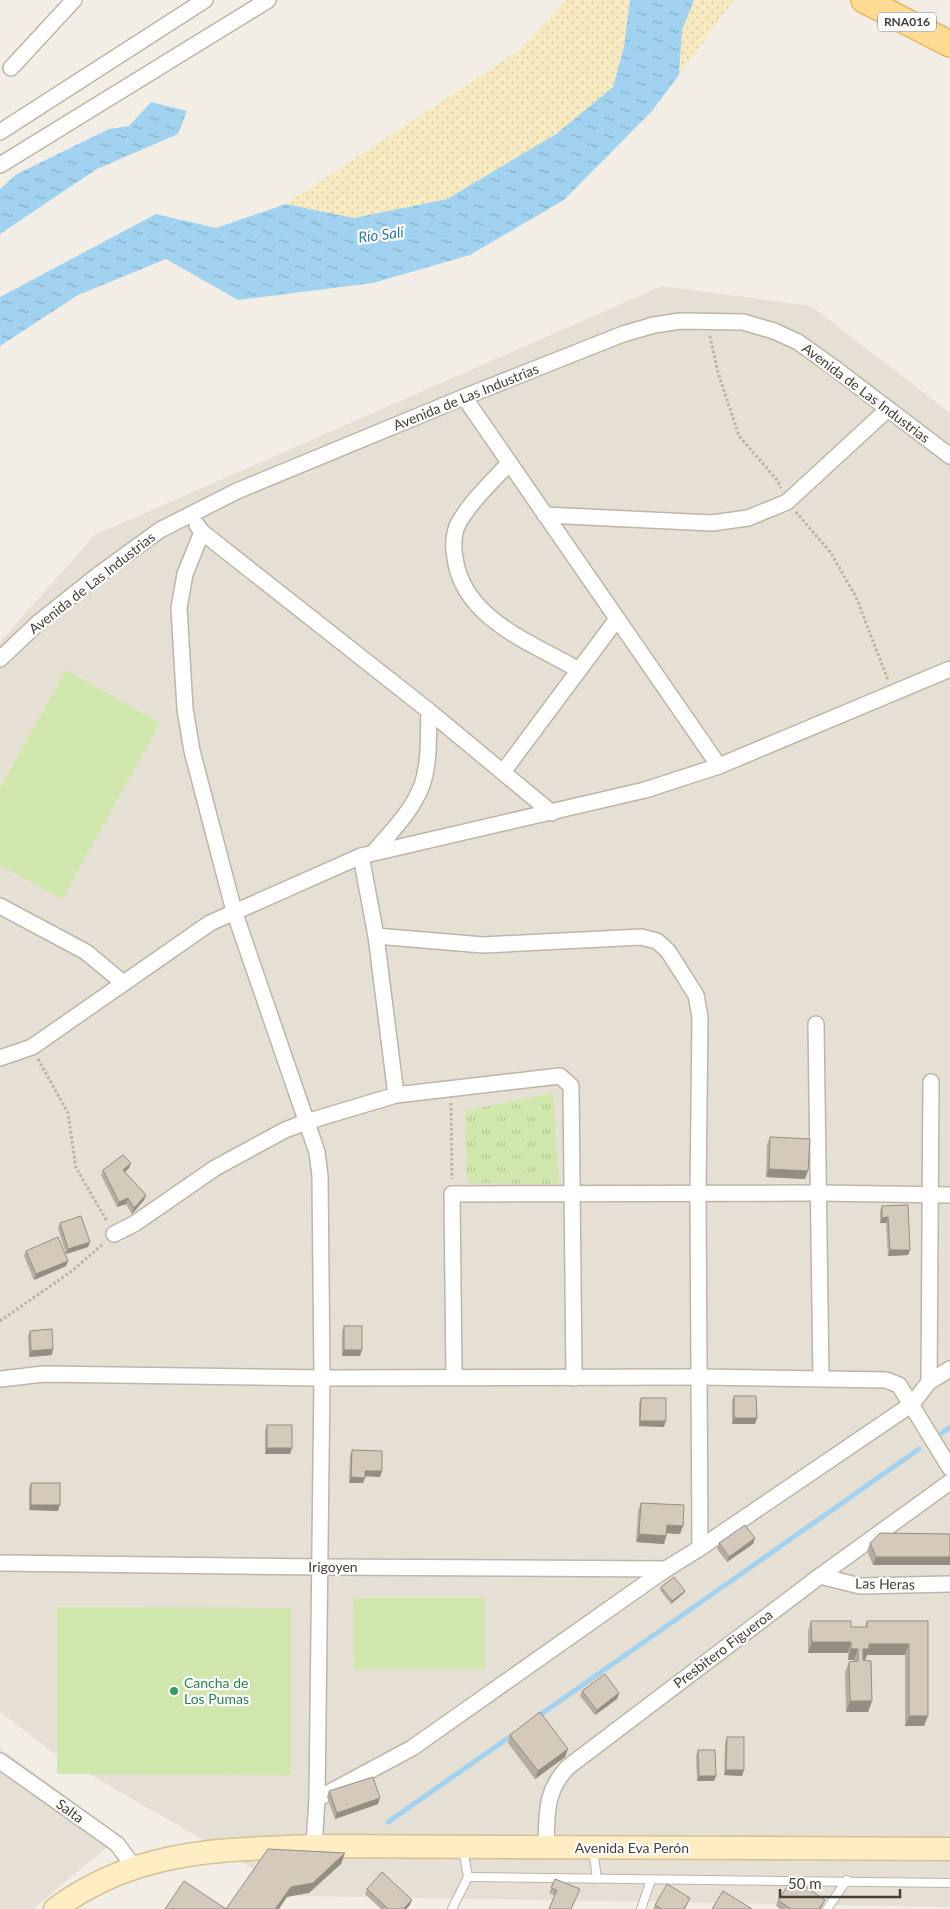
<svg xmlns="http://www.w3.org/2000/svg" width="950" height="1909" viewBox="0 0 950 1909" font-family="Lato,sans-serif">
<defs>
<pattern id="sand-dots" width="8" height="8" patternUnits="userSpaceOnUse" patternTransform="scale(1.25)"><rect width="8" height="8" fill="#f7e9c0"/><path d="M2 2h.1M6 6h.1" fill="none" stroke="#d5c9a6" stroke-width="1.8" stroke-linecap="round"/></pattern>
<pattern id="park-tufts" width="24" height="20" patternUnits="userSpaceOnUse" patternTransform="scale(1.25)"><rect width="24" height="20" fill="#cfe7ad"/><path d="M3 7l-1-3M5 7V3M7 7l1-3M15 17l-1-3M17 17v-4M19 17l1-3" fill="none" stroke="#b3c795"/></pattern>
<pattern id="water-ripples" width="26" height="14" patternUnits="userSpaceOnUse" patternTransform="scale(1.25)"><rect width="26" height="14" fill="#a1d3f0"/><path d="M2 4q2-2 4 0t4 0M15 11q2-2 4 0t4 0" fill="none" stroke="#85adc3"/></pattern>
</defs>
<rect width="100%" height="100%" fill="#f2eee5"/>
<g fill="#e6dfd3">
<polygon points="662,286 811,306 950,413 950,1907 300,1896 58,1756 0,1712 0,642 95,535"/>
<polygon points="0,1748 120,1836 33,1909 0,1909"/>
</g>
<g fill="#cfe7ad">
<polygon points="66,670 160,723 62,899 0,865 0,788"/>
<polygon points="353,1598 485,1598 485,1669 354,1669"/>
<polygon points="57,1607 291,1608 291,1775 57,1774"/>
</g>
<g fill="url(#sand-dots)">
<polygon points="566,0 630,0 624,47 613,87 556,134 447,199 354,218 286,204 521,49"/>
<polygon points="694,0 734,0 679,75 682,30"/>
</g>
<polygon fill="url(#park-tufts)" points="553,1093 559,1184 467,1183 465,1111"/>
<g fill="url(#water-ripples)">
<polygon points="630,0 694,0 682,30 679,75 652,111 564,200 470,255 373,283 238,300 166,259 78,295 0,346 0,297 156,214 216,228 286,204 354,218 447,199 556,134 613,87 624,47"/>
<polygon points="151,102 187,111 178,134 97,169 0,234 0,189 17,174 109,129 129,126"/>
</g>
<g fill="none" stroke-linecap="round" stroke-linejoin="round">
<g stroke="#a1d3f0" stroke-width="5">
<polyline points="942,1433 950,1427"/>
<polyline points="537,1717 919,1449"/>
<polyline points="388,1822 514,1734"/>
</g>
<g stroke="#beb5a8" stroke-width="10">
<g id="service">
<polyline points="593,1849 597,1879"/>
<polyline points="468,1877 950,1883"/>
<polyline points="452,1909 468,1877 463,1849"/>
<polyline points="641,1909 651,1880"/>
<polyline points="827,1909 847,1880"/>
</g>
</g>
<g stroke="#beb5a8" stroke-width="18">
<g id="minor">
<polyline points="11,68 74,0"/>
<polyline points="0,132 205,0"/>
<polyline points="0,165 268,0"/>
<polyline points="464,397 719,766"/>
<path d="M 509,463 C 492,482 470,502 458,524 C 453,535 453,547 455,558 C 463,619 532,643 579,670"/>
<polyline points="545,515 712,523 748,518 787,502 888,409"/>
<polyline points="197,525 202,532 429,711 552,813"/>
<polyline points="202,532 185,574 179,608 185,709 192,751 234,911 317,1152 320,1176 322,1378 317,1799"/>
<polyline points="0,659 39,622 98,575 160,530 237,491 464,397 623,334 654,325 680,321 743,322 774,331 798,342 833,367 950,456"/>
<polyline points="503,772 617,619"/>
<path d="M 374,852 C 391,832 413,810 422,785 C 430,762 428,735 429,711"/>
<polyline points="0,906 86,952 122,982"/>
<polyline points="376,936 483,945 641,937 657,941 668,951 696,995 700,1017 698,1194 700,1548"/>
<polyline points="816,1024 821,1378"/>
<polyline points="0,1058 32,1047 210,923 361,856"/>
<polyline points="396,1095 376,936 361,856 645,790 719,766 950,669"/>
<polyline points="114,1234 134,1224 215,1168 285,1130 306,1122 396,1095 560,1076 571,1086 574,1378"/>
<polyline points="454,1377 452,1194 819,1193 950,1195"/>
<polyline points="0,1379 44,1374 322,1378 700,1377 886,1380 899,1385 950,1468"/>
<polyline points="929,1382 950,1369"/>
<polyline points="0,1563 321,1567 666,1569"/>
<polyline points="820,1576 860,1586 950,1584"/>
<polyline points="0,1761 117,1844 134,1867"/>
<polyline points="314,1846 317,1799 412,1748 666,1569 700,1548 912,1404 929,1382 931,1082"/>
<path d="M 546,1848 C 547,1816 544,1792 568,1767 L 820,1576 L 950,1482"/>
</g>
</g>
<g stroke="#d3c095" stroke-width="25">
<path id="secondary" d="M 55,1909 C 136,1849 219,1850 314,1846 L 950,1849"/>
</g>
<g stroke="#e3b762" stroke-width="28">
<polyline id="primary" points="864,0 950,44"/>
</g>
<g stroke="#bfb099" stroke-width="3" stroke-dasharray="2.5 2.5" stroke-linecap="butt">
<polyline points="710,336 718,373 739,436 777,480 781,488"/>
<polyline points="796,512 831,553 856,597 888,680"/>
<polyline points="38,1059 68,1113 76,1168 107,1221"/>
<polyline points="451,1103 452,1179"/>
<polyline points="0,1321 72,1271 104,1243"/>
</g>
<use href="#service" stroke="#fff" stroke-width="8"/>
<use href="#minor" stroke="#fff" stroke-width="15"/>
<use href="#secondary" stroke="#feedc3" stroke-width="22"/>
<use href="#primary" stroke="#fedb93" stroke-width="25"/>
</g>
<g fill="#b6ada0">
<polygon points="770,1137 805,1179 766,1177 767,1145"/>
<polygon points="131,1163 129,1168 125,1172 146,1195 144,1200 132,1214 126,1204 117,1207 101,1175 103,1170"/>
<polygon points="882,1206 910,1250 908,1255 888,1256 886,1223 880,1223 880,1211"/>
<polygon points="60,1223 88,1247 66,1254 58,1228"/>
<polygon points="26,1251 68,1261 66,1266 34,1280 24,1256"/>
<polygon points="344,1326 360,1356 342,1356 342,1332"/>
<polygon points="30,1331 52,1355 29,1357 28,1336"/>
<polygon points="734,1396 757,1418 755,1424 732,1424 732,1401"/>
<polygon points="641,1398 664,1427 639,1426 639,1403"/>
<polygon points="267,1425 292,1448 290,1454 265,1454 265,1430"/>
<polygon points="352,1450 382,1471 380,1477 365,1476 363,1483 349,1483 350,1456"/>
<polygon points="31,1483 58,1511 29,1510 29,1488"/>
<polygon points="641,1503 680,1534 667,1533 664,1544 636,1542 638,1511"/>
<polygon points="950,1534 950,1565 873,1565 867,1551 870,1543"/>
<polygon points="755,1538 753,1544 727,1562 717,1549 719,1543"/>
<polygon points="661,1587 684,1593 671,1604 660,1590"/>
<polygon points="811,1621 851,1627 865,1627 867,1621 928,1621 924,1726 905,1726 905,1655 867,1655 865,1660 863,1660 872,1701 868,1712 846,1712 845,1672 849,1662 854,1661 854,1660 848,1660 848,1653 808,1653 808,1631"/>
<polygon points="582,1691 619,1693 617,1699 595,1715 580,1696"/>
<polygon points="510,1735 565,1757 535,1779 508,1743"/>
<polygon points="727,1737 742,1776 724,1775 725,1743"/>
<polygon points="698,1750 716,1776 714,1781 697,1781 696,1756"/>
<polygon points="329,1791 378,1804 335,1819 327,1797"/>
<polygon points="555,1879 571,1909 555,1896 549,1893"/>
<polygon points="367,1889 410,1905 406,1909 381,1909 365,1894"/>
<polygon points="690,1898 685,1909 653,1909 655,1905"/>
<polygon points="778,1900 825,1900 823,1905 821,1909 780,1909 776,1906"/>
</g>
<g fill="#948d82">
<polygon points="131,1163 129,1168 121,1176 123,1170"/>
<polygon points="769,1169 808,1171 805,1179 766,1177"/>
<polygon points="146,1195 144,1200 132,1214 134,1208"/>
<polygon points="128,1198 126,1204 117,1207 119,1202"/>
<polygon points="888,1217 886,1223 880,1223 882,1218"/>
<polygon points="90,1242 88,1247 66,1254 68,1249"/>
<polygon points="890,1250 910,1250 908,1255 888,1256"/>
<polygon points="68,1261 66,1266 34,1280 36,1274"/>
<polygon points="53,1349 52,1355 29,1357 31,1351"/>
<polygon points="344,1350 362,1350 360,1356 342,1356"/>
<polygon points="734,1418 757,1418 755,1424 732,1424"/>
<polygon points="640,1421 666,1421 664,1427 639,1426"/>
<polygon points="267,1448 292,1448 290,1454 265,1454"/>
<polygon points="365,1471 382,1471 380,1477 363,1476"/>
<polygon points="351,1477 365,1478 363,1483 349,1483"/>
<polygon points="31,1505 60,1505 58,1511 29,1510"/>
<polygon points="667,1525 683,1526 680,1534 664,1533"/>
<polygon points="639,1534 666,1536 664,1544 636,1542"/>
<polygon points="755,1538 753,1544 727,1562 729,1557"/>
<polygon points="876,1557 950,1557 950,1565 873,1565"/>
<polygon points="685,1591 684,1593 671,1604 672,1601"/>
<polygon points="812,1642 851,1642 848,1653 808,1653"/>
<polygon points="869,1644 909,1644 905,1655 867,1655 865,1660 859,1660 863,1649"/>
<polygon points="851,1649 858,1649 854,1660 848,1660"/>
<polygon points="619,1693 617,1699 595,1715 597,1710"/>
<polygon points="850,1701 872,1701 868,1712 846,1712"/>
<polygon points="909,1716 928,1716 924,1726 905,1726"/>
<polygon points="568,1749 565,1757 535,1779 538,1771"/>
<polygon points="726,1770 744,1770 742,1776 724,1775"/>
<polygon points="699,1776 716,1776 714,1781 697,1781"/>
<polygon points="380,1798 378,1804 335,1819 337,1813"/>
<polygon points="345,1853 341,1864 309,1893 287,1897 279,1909 275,1909 291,1887"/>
<polygon points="412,1900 410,1905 406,1909 403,1909"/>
</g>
<g fill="#d4c9ba" stroke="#948d82">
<polygon points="770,1137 810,1139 808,1171 769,1169"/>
<polygon points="123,1155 131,1163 123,1170 146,1195 134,1208 128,1198 119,1202 103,1170"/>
<polygon points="908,1205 910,1250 890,1250 888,1217 882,1218 882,1206"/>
<polygon points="81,1216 90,1242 68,1249 60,1223"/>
<polygon points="58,1237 68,1261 36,1274 26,1251"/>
<rect x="344" y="1326" width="18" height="24"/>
<polygon points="52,1329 53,1349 31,1351 30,1331"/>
<polygon points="734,1396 756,1396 757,1418 734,1418"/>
<polygon points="641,1398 666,1398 666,1421 640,1421"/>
<rect x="267" y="1425" width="25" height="23"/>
<polygon points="352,1450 382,1451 382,1471 365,1471 365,1478 351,1477"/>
<rect x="31" y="1483" width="29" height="22"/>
<polygon points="641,1503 684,1505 683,1526 667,1525 666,1536 639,1534"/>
<polygon points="745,1525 755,1538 729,1557 719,1543"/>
<polygon points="880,1533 950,1534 950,1557 876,1557 870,1543"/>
<polygon points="674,1577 685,1591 672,1601 661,1587"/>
<polygon points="811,1621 851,1621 851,1627 867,1627 867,1621 928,1621 928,1716 909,1716 909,1644 869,1644 869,1649 863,1649 863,1660 871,1661 872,1701 850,1701 849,1662 858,1661 858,1649 851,1649 851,1642 812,1642"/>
<polygon points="605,1674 619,1693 597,1710 582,1691"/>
<polygon points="540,1712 568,1749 538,1771 510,1735"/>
<polygon points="727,1737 744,1737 744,1770 726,1770"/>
<polygon points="698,1750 715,1750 716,1776 699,1776"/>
<polygon points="373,1777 380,1798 337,1813 329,1791"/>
<polygon points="268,1849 345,1853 313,1883 291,1887 275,1909 165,1909 184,1881 226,1909"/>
<polygon points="382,1872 412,1900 403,1909 388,1909 367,1889"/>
<polygon points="793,1878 825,1900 819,1909 791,1909 778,1900"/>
<polygon points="555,1879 580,1889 571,1909 549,1909 557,1890 551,1888"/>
<polygon points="667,1884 690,1898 684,1909 685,1909 662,1909 655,1905"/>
<polygon points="723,1891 752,1909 712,1909"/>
</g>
<circle fill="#2e9e5b" stroke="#fff" stroke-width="2" cx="174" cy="1691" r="5"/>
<g text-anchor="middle" stroke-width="4.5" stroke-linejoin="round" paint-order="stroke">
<rect fill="#fff" stroke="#7d7872" stroke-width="1" x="878" y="12.5" width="58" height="19" rx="4"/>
<g font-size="12" font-weight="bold" fill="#453e35">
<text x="907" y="26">RNA016</text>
</g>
<g font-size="14" fill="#453e35" stroke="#fff">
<text transform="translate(866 393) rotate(37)" y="5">Avenida de Las Industrias</text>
<text transform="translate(466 397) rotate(-22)" y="5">Avenida de Las Industrias</text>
<text transform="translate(92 583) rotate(-38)" y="5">Avenida de Las Industrias</text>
<text x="333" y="1572">Irigoyen</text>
<text transform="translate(885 1584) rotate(1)" y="5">Las Heras</text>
<text transform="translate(723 1649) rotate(-37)" y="5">Presbitero Figueroa</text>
<text transform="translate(70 1811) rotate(36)" y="5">Salta</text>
<text x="632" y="1853">Avenida Eva Perón</text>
</g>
<g font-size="14" fill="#27864d" stroke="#fff" text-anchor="start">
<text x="184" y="1688">Cancha de<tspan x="184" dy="16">Los Pumas</tspan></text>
</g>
<g font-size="15" font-style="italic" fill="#2d7aa8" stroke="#fff">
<text transform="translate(381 235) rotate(-7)" y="5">Río Salí</text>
</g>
</g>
<path d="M780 1889v8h120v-8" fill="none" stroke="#453e35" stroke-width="2.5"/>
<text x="788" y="1889" font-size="15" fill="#453e35" stroke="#ffffff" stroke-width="4" paint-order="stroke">50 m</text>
</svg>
